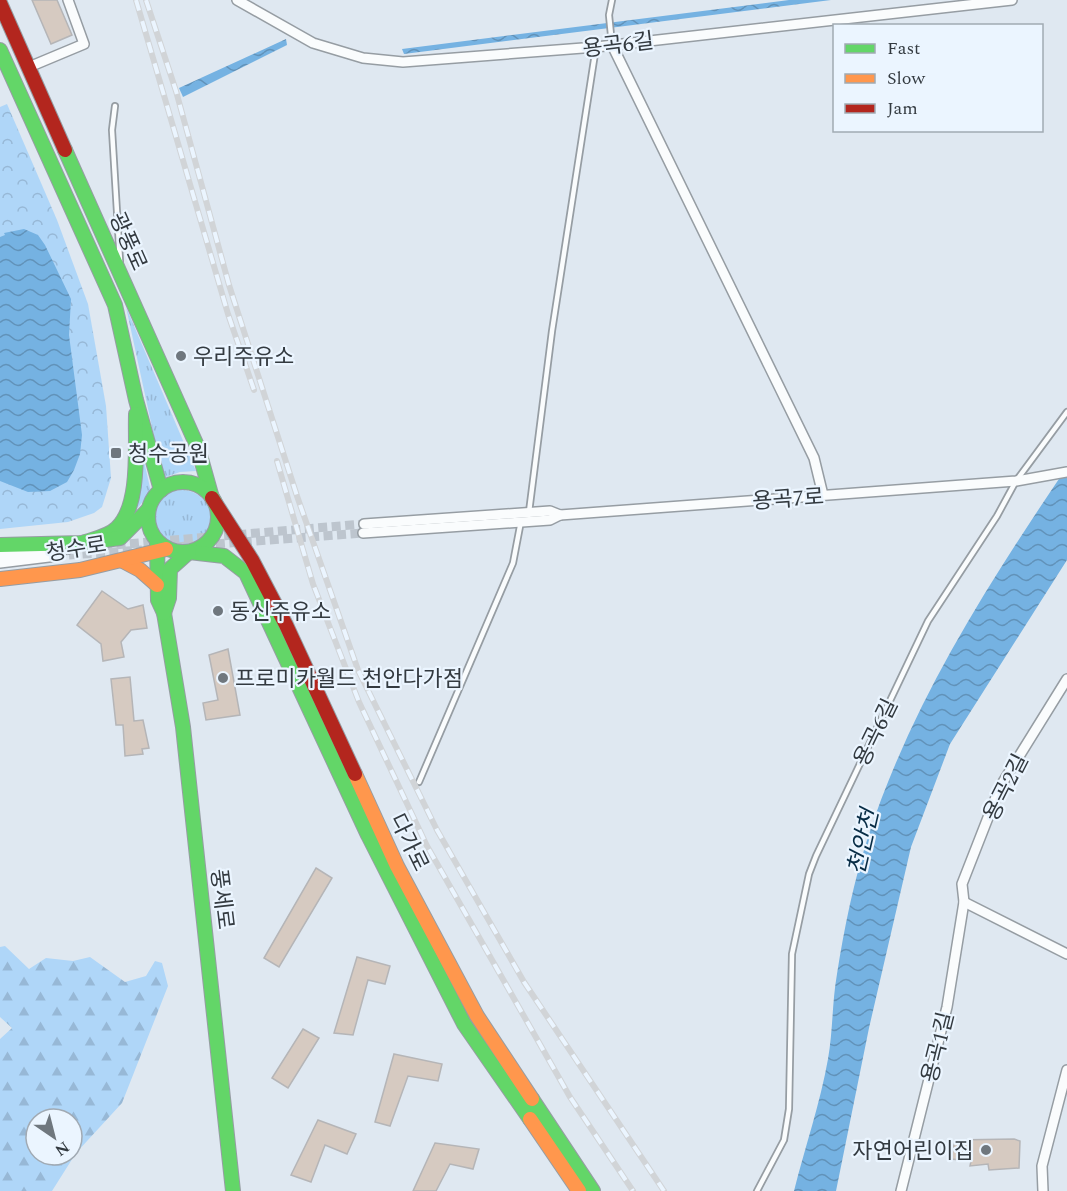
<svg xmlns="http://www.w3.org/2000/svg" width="1067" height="1191" viewBox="0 0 1067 1191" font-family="Spectral,'Noto Sans KR',serif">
<defs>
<pattern id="grass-tufts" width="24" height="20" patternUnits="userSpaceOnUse" patternTransform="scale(1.5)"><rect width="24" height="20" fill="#afd6f8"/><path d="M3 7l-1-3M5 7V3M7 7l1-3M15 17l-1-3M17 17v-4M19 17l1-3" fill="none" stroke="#97b8d6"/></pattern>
<pattern id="forest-firs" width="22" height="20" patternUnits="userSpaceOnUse" patternTransform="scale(1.5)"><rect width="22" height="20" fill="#afd6f8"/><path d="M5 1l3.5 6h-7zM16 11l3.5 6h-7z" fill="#97b8d6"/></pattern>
<pattern id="park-crowns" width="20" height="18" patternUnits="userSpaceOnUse" patternTransform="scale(1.5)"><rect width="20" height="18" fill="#afd6f8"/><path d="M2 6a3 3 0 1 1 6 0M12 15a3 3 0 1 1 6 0" fill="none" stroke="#97b8d6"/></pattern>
<pattern id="water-waves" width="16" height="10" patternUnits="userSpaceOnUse" patternTransform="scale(1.5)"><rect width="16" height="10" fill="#75b2e2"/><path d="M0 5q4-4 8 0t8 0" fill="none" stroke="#6192b9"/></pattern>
</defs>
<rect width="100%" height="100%" fill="#dfe8f1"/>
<g fill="url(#grass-tufts)">
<polygon points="126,307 196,471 180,472 163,478"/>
<polygon points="139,439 151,492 135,511"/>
<circle cx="182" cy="519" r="29"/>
</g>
<path fill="url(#forest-firs)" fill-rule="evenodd" d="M 5,946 L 29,969 L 46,958 L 73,961 L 90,957 L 125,982 L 146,976 L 155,961 L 162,963 L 168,986 L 122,1103 L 76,1153 L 52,1191 L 0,1191 L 0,1039 L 12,1028 L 0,1017 L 0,947 ZM 36,1119 L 72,1119 L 72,1155 L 36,1155 Z"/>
<polygon fill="url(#park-crowns)" points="7,104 57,220 88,304 106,406 111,478 102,507 94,513 68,522 0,529 0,107"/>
<g fill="url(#water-waves)">
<polygon points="789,0 831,0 404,54 402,49"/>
<polygon points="286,39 287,45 183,97 179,88"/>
<polygon points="24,229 38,235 45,245 71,299 69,335 82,435 80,454 74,470 67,482 50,491 28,492 0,481 0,237 5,235 4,233"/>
<path d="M 1067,467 L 1067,560 L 950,744 L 911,847 L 869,1028 L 836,1191 L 794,1191 C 805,1147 820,1104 828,1059 C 833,1031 832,1002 837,974 C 844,929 854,880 868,837 C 912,702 988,584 1067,467 Z"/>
</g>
<g fill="#d6cac1" stroke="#b5b5b7" stroke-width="1.5">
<polygon points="32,0 57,0 72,35 51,44"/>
<polygon points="102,591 128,609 143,605 147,628 131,630 121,642 124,657 103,661 101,644 77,625"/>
<polygon points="228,649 240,715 206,720 203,703 218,700 209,655"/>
<polygon points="130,677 134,721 143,720 149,748 142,749 143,754 125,756 123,725 116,725 111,679"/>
<polygon points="316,868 332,878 279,967 264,958"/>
<polygon points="357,957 390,966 385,984 368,980 353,1035 334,1033"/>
<polygon points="303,1029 319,1038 288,1088 272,1078"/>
<polygon points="394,1054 442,1064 438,1081 408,1076 390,1126 375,1122"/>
<polygon points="318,1120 356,1134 347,1154 325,1145 311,1182 291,1175"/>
<polygon points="1014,1139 1020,1141 1019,1168 989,1170 988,1164 970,1166 971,1161 951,1159 955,1140"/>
<polygon points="435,1143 479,1149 473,1169 450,1164 436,1191 413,1191"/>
</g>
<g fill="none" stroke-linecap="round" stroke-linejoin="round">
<g stroke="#bdc5ce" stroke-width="9" stroke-dasharray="9 4.5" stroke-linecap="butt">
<polyline points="103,546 364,524"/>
<polyline points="162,548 363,533"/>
<polyline points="69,555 142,550"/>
</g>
<g stroke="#969da3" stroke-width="8">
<g id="lane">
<polyline points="612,45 609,15 612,0"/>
<polyline points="115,106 112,130 120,261"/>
<polyline points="529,512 552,331 596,47"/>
<polyline points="419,782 513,563 521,521"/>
<polyline points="757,1191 784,1140 789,1109 792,954 809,874 816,856 928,621 997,516 1016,481 1067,412"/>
</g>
</g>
<g stroke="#969da3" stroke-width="12">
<g id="street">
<polyline points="237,0 313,43 363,58 403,62 596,47 1012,0"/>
<polyline points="612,45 814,458 823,495"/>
<polyline points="29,67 84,44 68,0"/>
<polyline points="364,524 550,511 560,515"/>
<polyline points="363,533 550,520 560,515 1016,481 1067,472"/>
<polyline points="0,555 68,549"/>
<polyline points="0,563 57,556"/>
<polyline points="964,902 1067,954"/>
<polyline points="901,1191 947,1007 964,902 962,884 1000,787 1067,679"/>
<polyline points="1043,1191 1042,1166 1067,1070"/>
</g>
</g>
<g stroke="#969da3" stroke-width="16">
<g id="fast">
<polyline points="0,50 115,305 136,400 161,490"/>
<polyline points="65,150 198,448 212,498"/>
<circle cx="183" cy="517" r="35"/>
<polyline points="157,542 158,600 164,613 183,727 233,1191"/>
<path d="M 82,543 C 93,539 108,537 117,528 C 141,505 135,446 136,414"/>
<polyline points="0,545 82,543 120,538 148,510"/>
<polyline points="189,552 224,556 246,573 368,835 464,1024 530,1119"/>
<polyline points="164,613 169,598 170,569 189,552"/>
<polyline points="532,1099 593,1191"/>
</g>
</g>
<g stroke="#969da3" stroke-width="16">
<g id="slow">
<polyline points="123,561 140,570 157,585"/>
<polyline points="0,579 80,570 166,549"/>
<polyline points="355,774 397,866 477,1016 532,1099"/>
<polyline points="530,1119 579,1191"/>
</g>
</g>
<g stroke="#969da3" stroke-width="16">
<g id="jam">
<polyline points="0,3 65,150"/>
<polyline points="212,498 252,560 286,625 355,774"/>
</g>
</g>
<use href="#lane" stroke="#fafcfd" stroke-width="4.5"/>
<use href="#street" stroke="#fafcfd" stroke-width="9"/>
<use href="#fast" stroke="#63d668" stroke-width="14"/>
<use href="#slow" stroke="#ff974d" stroke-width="14"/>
<use href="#jam" stroke="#b3261e" stroke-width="14"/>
<g stroke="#d1d4d7" stroke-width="6">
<g id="rail">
<polyline points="136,0 228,314 254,390"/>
<polyline points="146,0 176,91 229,285 297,496 358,670 437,830 524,982 664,1191"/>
<polyline points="277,461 313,584 359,702 427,846 570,1097 633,1191"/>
</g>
</g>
<use href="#rail" stroke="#ebf5ff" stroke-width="4" stroke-dasharray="11" stroke-linecap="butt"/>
</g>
<g fill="#6f777e" stroke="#ebf5ff" stroke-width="2">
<circle cx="181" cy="356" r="6"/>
<rect x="110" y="447" width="12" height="12" rx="3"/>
<circle cx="218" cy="611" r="6"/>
<circle cx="223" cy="678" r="6"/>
<circle cx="986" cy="1150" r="6"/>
</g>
<g text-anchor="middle" stroke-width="4.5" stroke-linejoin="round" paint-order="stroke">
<g font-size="22" fill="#333a40" stroke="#ebf5ff">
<text transform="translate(618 44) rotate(-7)" y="8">용곡6길</text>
<text transform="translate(129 241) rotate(66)" y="8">광풍로</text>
<text transform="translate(788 498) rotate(-4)" y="8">용곡7로</text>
<text transform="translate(76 548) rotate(-9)" y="8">청수로</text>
<text transform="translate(875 732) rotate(-64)" y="8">용곡6길</text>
<text transform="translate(1005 787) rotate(-63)" y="8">용곡2길</text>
<text transform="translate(410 842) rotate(64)" y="8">다가로</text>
<text transform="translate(223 899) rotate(83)" y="8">풍세로</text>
<text transform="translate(937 1047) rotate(-76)" y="8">용곡1길</text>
</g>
<g font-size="22" fill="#333a40" stroke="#ebf5ff" text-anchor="start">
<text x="193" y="364">우리주유소</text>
<text x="128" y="461">청수공원</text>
<text x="230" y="619">동신주유소</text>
<text x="235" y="686">프로미카월드 천안다가점</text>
<text x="974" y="1158" text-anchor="end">자연어린이집</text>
</g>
<g font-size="24" font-style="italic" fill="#072c45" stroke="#ebf5ff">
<text transform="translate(863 842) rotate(-77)" y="8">천안천</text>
</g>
</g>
<rect x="833" y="24" width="210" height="108" fill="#ebf5ff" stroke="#a1aab3" stroke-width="1.5"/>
<rect x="845" y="44" width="30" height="9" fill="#63d668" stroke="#a1aab3" stroke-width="1.5"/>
<text x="887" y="54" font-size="18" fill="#333a40">Fast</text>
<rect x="845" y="74" width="30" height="9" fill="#ff974d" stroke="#a1aab3" stroke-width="1.5"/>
<text x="887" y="84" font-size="18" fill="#333a40">Slow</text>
<rect x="845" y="104" width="30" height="9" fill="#b3261e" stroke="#a1aab3" stroke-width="1.5"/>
<text x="887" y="114" font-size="18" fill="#333a40">Jam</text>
<g transform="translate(54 1137) rotate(145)"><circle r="28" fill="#ebf5ff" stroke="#a1aab3" stroke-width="1.5"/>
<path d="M0-4.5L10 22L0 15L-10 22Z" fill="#6f777e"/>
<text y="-9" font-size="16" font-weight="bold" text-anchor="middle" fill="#333a40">N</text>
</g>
</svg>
